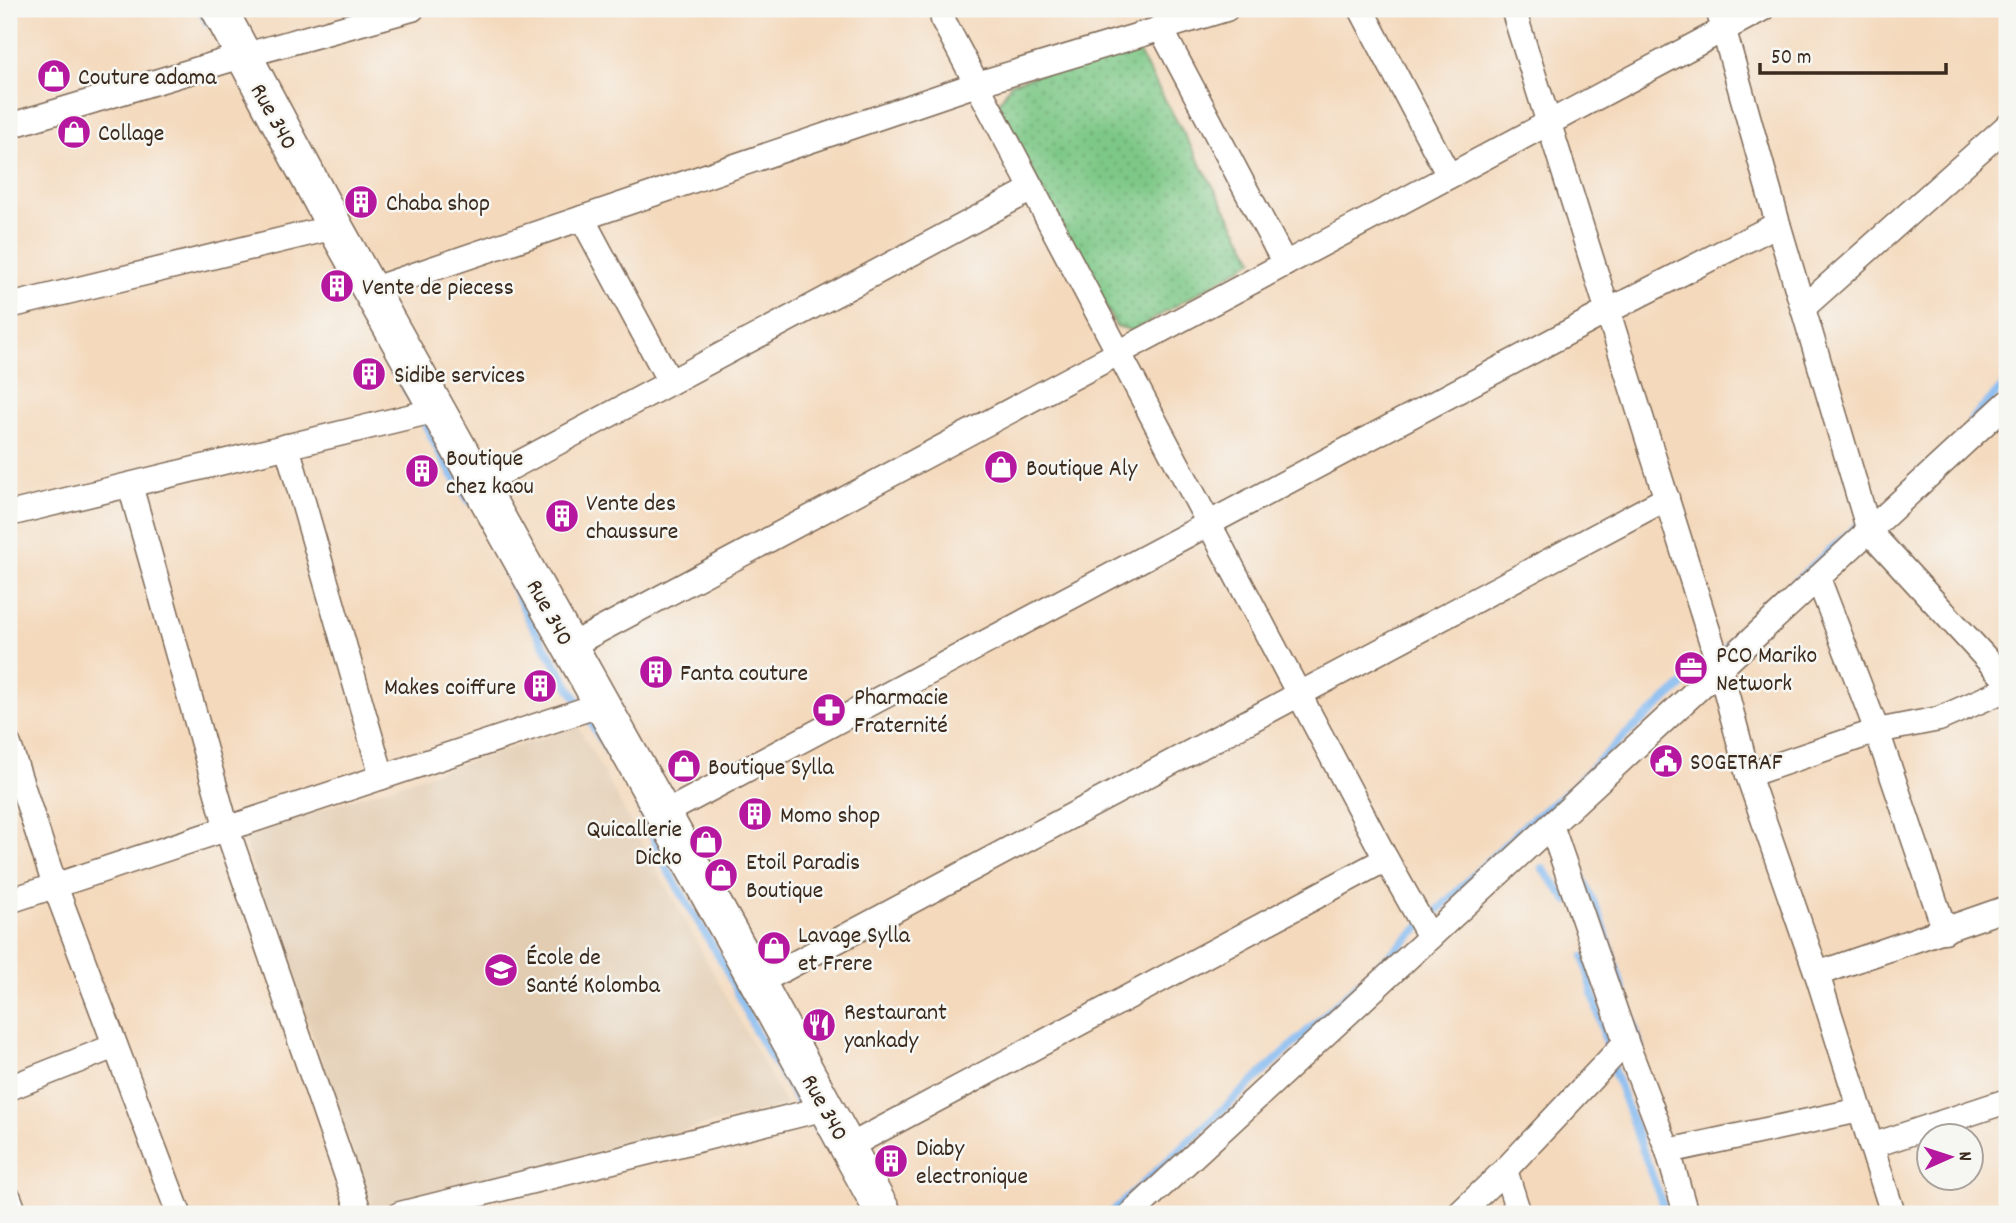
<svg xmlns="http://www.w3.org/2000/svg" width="2016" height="1223" viewBox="0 0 2016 1223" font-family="Dekko,sans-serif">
<defs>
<pattern id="grass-dots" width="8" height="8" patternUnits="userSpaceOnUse" patternTransform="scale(1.75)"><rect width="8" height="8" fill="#7dc886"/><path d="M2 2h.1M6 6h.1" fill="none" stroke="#68a36d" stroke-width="1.8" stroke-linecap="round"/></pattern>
</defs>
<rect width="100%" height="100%" fill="#f6f6f2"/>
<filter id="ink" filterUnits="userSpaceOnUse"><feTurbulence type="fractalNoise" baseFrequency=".0143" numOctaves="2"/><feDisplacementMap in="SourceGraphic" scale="14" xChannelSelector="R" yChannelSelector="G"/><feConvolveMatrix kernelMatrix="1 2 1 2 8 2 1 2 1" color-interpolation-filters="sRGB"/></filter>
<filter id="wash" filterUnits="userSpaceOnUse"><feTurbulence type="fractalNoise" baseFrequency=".00686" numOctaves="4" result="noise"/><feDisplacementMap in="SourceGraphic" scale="28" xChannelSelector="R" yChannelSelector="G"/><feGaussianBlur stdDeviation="1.57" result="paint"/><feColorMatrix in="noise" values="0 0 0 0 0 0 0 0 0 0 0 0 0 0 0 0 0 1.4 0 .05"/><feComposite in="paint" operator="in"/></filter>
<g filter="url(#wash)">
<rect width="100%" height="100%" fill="#f4d9bc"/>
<polygon fill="#e3cdb2" points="578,726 786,1105 373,1208 242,835"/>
<polygon fill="url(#grass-dots)" stroke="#5c7952" stroke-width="2" points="1135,46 1254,260 1133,331 1116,326 997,106 1011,83"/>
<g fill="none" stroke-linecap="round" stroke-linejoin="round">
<g stroke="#80b8f0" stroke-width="8">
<polyline points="201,9 207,22"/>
<polyline points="355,299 416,406"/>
<polyline points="422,418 442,458 469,501"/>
<polyline points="1971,420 2007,382"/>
<polyline points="499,555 529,620 617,766"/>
<polyline points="1727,646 1744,628 1859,524"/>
<polyline points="641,807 663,862 725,967 756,1032 804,1111 828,1144"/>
<polyline points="1573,857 1601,919 1640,1045"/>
<polyline points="1542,868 1568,901"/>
<polyline points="1584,957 1611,1063 1666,1214"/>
<polyline points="1110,1214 1439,909 1526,824 1568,792 1624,736 1707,664"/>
</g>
</g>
</g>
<g filter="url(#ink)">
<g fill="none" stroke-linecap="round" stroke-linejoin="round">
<g stroke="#7c6755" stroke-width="27">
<g id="street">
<polyline points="942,9 943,20 1386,859 1430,937"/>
<polyline points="1361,9 1449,176"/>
<polyline points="1513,9 1720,669 1748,775 1817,974 1893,1214"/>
<polyline points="1718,9 1778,224 1869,531 2007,681"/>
<polyline points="1160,27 1285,264"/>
<polyline points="9,126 242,56 412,9"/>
<polyline points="582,218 670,382"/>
<polyline points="370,290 977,84 1226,9"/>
<polyline points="9,306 335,227"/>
<polyline points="1803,308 2007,126"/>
<polyline points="287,446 382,777"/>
<polyline points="480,484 1032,189"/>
<polyline points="130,485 227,829 360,1214"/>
<polyline points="9,514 437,410"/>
<polyline points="1818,578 1877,731 1945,931"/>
<polyline points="570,646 1762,9"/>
<polyline points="9,745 55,886 179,1214"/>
<polyline points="1748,775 1877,731 1939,719 2007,689"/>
<polyline points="663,814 1608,311 1778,224"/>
<polyline points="1551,825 1626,1042 1668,1151 1686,1214"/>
<polyline points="9,901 602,704"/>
<polyline points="1817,974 2007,908"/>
<polyline points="758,983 1667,498"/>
<polyline points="9,1088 115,1046"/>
<polyline points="1871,1146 2007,1101"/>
<polyline points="848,1147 1386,859"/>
<polyline points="1668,1151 1860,1110"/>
<polyline points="1505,1170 1519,1214"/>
<polyline points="9,1198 15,1214"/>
<polyline points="400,1214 826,1108"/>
<polyline points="1131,1214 2007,403"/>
<polyline points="1459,1214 1505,1170 1626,1042"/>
</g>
</g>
<g stroke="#7c6755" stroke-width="38">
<polyline id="secondary" points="219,9 335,227 758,983 884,1214"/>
</g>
<use href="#street" stroke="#fff" stroke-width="24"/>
<use href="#secondary" stroke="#fff" stroke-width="35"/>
</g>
</g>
<defs>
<g id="shop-disc" transform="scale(1.75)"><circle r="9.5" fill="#b5179e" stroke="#f6f6f2"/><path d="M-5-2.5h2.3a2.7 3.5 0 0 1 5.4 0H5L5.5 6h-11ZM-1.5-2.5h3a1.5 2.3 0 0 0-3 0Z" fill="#fff"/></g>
<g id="building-disc" transform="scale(1.75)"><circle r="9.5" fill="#b5179e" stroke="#f6f6f2"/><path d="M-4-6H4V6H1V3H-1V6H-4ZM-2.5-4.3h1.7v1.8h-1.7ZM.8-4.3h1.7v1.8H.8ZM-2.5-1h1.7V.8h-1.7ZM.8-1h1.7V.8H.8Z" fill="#fff"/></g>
<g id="office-disc" transform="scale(1.75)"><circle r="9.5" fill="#b5179e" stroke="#f6f6f2"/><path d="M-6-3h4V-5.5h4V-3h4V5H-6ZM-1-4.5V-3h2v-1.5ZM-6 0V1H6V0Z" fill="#fff"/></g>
<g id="pharmacy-disc" transform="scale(1.75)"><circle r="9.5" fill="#b5179e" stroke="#f6f6f2"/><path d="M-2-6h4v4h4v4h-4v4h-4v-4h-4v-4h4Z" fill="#fff"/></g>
<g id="civic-disc" transform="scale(1.75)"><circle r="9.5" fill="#b5179e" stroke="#f6f6f2"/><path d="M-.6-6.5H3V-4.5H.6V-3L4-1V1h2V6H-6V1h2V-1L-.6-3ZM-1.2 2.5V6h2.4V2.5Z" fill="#fff"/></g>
<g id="school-disc" transform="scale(1.75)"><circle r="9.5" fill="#b5179e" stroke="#f6f6f2"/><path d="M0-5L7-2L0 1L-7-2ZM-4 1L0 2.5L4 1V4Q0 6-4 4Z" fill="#fff"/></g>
<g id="restaurant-disc" transform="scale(1.75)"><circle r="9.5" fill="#b5179e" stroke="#f6f6f2"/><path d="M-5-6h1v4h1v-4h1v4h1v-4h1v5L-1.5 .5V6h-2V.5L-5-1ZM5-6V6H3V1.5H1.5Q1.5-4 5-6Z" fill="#fff"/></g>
</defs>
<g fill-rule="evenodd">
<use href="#shop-disc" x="54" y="76"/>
<use href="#shop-disc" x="74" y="132"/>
<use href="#building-disc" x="361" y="202"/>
<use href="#building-disc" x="337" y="286"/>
<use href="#building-disc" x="369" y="374"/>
<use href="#shop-disc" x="1001" y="467"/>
<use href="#building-disc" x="422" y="471"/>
<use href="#building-disc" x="562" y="516"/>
<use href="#office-disc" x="1691" y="668"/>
<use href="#building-disc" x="656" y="672"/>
<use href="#building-disc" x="540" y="686"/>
<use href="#pharmacy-disc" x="829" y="710"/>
<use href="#civic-disc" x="1666" y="761"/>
<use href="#shop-disc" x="684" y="766"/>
<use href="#building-disc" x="755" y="814"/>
<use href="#shop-disc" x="706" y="842"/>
<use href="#shop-disc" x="721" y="875"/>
<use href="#shop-disc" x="774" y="948"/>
<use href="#school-disc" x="501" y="970"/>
<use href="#restaurant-disc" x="819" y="1025"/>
<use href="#building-disc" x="891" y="1161"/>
</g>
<g text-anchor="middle" stroke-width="5" stroke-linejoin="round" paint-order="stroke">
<g font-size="24" fill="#3b2a1e" stroke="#f6f6f2" text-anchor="start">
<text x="78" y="84">Couture adama</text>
<text x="98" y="140">Collage</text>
<text x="386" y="210">Chaba shop</text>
<text x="362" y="294">Vente de piecess</text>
<text x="394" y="382">Sidibe services</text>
<text x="446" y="465">Boutique<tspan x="446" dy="28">chez kaou</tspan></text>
<text x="1026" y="475">Boutique Aly</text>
<text x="586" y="510">Vente des<tspan x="586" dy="28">chaussure</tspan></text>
<text x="1716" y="662">PCO Mariko<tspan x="1716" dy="28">Network</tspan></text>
<text x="680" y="680">Fanta couture</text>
<text x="516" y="694" text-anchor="end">Makes coiffure</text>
<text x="854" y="704">Pharmacie<tspan x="854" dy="28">Fraternité</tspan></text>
<text x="1690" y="769">SOGETRAF</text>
<text x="708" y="774">Boutique Sylla</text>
<text x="780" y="822">Momo shop</text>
<text x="682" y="836" text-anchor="end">Quicallerie<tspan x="682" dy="28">Dicko</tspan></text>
<text x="746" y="869">Etoil Paradis<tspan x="746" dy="28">Boutique</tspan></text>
<text x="798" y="942">Lavage Sylla<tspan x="798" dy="28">et Frere</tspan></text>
<text x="526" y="964">École de<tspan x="526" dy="28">Santé Kolomba</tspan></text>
<text x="844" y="1019">Restaurant<tspan x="844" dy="28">yankady</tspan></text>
<text x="916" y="1155">Diaby<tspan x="916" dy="28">electronique</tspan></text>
</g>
<g font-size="24" fill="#3b2a1e" stroke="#f6f6f2">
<text transform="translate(275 116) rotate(61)" y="8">Rue 340</text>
<text transform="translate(551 612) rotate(61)" y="8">Rue 340</text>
<text transform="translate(826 1107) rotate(61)" y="8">Rue 340</text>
</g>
</g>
<rect width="2016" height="1223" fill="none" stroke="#f6f6f2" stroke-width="35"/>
<g transform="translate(1950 1157) rotate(87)"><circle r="33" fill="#f6f6f2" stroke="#aba49d" stroke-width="2"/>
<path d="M0-5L12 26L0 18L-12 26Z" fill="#b5179e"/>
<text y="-10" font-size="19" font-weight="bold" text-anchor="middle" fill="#3b2a1e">N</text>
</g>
<path d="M1760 63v10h186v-10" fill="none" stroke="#3b2a1e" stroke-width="3.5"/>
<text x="1771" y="63" font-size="21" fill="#3b2a1e" stroke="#f6f6f2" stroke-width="5" paint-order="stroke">50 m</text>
</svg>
